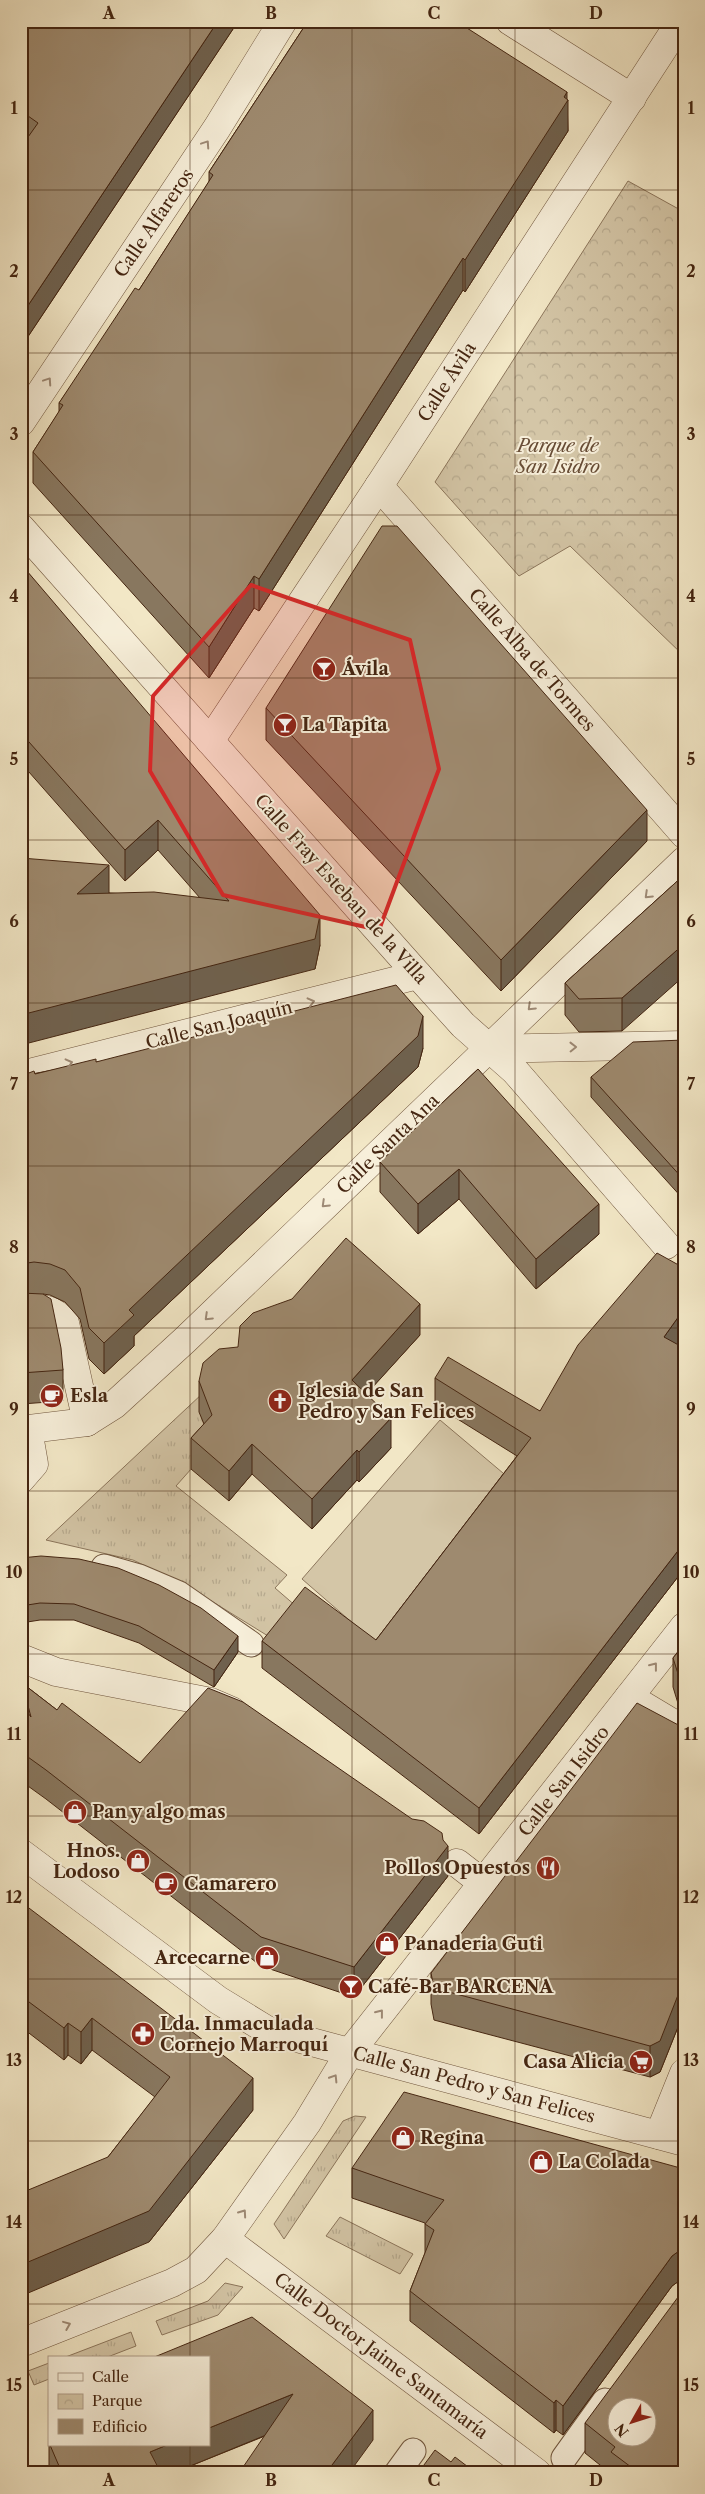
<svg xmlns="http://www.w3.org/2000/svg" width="705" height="2494" viewBox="0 0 705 2494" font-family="'Libre Caslon Text',serif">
<defs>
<pattern id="grass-tufts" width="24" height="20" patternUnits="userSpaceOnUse" patternTransform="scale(1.25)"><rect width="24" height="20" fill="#d4c6a7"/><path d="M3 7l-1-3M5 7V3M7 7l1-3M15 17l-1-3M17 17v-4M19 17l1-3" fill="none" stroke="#b7aa8f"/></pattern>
<pattern id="park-crowns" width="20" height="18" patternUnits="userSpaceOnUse" patternTransform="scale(1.25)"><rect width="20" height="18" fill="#d4c6a7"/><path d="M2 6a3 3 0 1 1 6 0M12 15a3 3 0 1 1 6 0" fill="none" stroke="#b7aa8f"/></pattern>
</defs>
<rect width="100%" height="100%" fill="#f2e7c6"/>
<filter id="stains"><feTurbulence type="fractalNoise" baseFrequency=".004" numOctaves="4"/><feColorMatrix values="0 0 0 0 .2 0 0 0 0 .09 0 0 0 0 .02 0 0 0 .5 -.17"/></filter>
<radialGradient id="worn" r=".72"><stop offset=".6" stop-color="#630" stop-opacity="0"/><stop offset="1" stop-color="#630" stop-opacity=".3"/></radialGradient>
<g fill="url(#grass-tufts)" stroke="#8c765c">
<path d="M 203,1393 C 199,1415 200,1423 216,1441 L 176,1486 L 287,1575 L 275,1588 L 304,1613 L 281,1644 L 187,1586 L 133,1560 L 46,1540 Z"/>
<polygon points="355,2116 366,2117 284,2239 274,2224 343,2121"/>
<polygon points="340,2217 413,2254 400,2274 326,2236"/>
<polygon points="225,2283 243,2287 218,2315 162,2335 156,2321 208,2301"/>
<polygon points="131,2332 136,2346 105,2358 63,2358"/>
<polygon points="49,2363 49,2379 34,2385 28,2371"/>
</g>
<polygon fill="url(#park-crowns)" stroke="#8c765c" points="628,181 684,212 684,656 570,546 519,576 435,482"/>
<polygon fill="#d4c6a7" stroke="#8c765c" points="440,1420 516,1484 378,1645 302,1579"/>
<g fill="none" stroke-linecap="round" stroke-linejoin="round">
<g stroke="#70563e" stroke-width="27">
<g id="pedestrian">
<polyline points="104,1567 139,1577 179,1594 251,1644"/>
<polyline points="564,2458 605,2401"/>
<polyline points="397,2473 413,2451"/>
</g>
</g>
<g stroke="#70563e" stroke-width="29">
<g id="minor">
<polyline points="510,21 632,98"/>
<polyline points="21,422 217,128 283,21"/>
<polyline points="379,486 684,834"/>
<polyline points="21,528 418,975 463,1025 515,1071 666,1245"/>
<polyline points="210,741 379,486 681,21"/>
<polyline points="489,1049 684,1045"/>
<polyline points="21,1075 418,975"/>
<path d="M 21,1310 C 42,1309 51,1306 65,1323 L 87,1422"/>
<polyline points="21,1430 87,1422 114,1405 185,1340 684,861"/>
<polyline points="21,1479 34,1464 28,1429"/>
<polyline points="21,1658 56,1672 211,1702 232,1711"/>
<polyline points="629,1697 684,1730"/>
<polyline points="457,1863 484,1884"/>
<polyline points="659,2135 684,2073"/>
<polyline points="225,2239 537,2473"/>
<polyline points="21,2343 172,2283 196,2270 225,2239 307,2123 350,2052 684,1627"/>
</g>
</g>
<g stroke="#70563e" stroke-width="29">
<polyline id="tertiary" points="21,1853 218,2000 267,2030 684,2142"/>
</g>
<use href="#pedestrian" stroke="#f7efda" stroke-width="25"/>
<use href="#minor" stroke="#f7efda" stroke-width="28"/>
<use href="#tertiary" stroke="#f7efda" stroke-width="28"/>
</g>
<g fill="#88775f" stroke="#442511">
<polygon points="21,21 235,21 233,24 233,29 21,347 21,147 24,144 21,142"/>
<polygon points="306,21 456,21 567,99 568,131 465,292 463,290 259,611 254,608 209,678 33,483 33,452 59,412 59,403 139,290 209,182 209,172 306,24"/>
<polygon points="21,564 320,945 315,969 109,893 200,898 158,850 125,881 21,763"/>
<polygon points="266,708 647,841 501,991 266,740"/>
<polygon points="684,875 622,1031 579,1032 565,1015 565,983"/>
<polygon points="684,1040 684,1200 591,1097 591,1077"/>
<polygon points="423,1048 418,1067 134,1336 134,1346 104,1374 89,1359 80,1319 65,1302 50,1295 43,1294 63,1370 63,1401 21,1404 21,1076 96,1062"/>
<polygon points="478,1069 599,1234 536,1289 459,1199 418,1234 380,1192 380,1162"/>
<polygon points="684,1268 684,1335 677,1344 684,1348 684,1569 479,1834 262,1668 262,1641 376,1640 517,1456 435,1405 435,1378 540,1411"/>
<polygon points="420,1335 366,1394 391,1448 359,1482 357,1480 312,1529 252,1474 229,1501 191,1469 191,1438 204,1424 199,1412 199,1381"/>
<polygon points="21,1558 238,1652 214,1687 139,1643 74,1620 40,1620 21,1623"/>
<polygon points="684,1644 684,1712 680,1710 673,1687 673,1658"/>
<polygon points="22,1683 57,1710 140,1763 448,1876 354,1997 261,1966 46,1799 21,1781 21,1704 22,1706"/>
<polygon points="684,1728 684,2029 680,2022 660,2072 650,2077 434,2020 431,2004 431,1973"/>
<polygon points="21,1902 253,2110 149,2242 108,2157 155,2097 92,2050 81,2064 68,2055 64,2060 25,2030"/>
<polygon points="352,2168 684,2169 684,2281 679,2281 672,2286 563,2435 556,2430 554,2433 410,2321 410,2291 425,2253 425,2223 352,2198"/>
<polygon points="209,2358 373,2440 265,2436 173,2473 49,2472 49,2445 209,2445"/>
<polygon points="585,2423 684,2473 610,2473 585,2453"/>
</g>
<g fill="#6f614e" stroke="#442511">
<polygon points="218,21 235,21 233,24 233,29 21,347 21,316"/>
<polygon points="567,92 567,102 568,100 568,131 465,292 465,260"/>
<polygon points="463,258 463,290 259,611 259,579"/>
<polygon points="254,576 254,608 209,678 209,647"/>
<polygon points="647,810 647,841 501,991 501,960"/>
<polygon points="158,820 158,850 125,881 125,850"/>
<polygon points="109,865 109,896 77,894"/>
<polygon points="320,915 320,945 315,969 21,1045 21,1015"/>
<polygon points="684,944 684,976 622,1031 622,998"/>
<polygon points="423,1016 423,1048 418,1067 134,1336 134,1346 104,1374 104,1343 129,1310"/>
<polygon points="459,1169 459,1199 418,1234 418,1204"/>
<polygon points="599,1204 599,1234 536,1289 536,1259"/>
<polygon points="420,1304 420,1335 352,1410 352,1380"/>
<polygon points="684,1309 684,1335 664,1364 664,1337"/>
<polygon points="391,1418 391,1448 359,1482 359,1452"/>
<polygon points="252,1444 252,1474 229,1501 229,1471"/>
<polygon points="357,1450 357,1480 312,1529 312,1499"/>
<polygon points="684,1543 684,1569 479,1834 479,1808"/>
<polygon points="238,1636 238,1652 214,1687 214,1670"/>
<polygon points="448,1846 448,1876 354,1997 354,1967"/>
<polygon points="680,1990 680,2022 660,2072 650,2077 650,2046"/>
<polygon points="25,1999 25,2030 21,2036 21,2004"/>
<polygon points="92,2018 92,2050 81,2064 81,2032"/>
<polygon points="68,2023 68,2055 64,2060 64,2028"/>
<polygon points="253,2078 253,2110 149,2242 21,2296 21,2265"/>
<polygon points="679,2251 679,2281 672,2286 563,2435 563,2406 672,2256"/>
<polygon points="293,2394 293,2424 173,2473 150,2473 150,2452 167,2445 209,2445 209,2428"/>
<polygon points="556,2400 556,2430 554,2433 554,2403"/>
<polygon points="373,2410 373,2440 349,2473 326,2473"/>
</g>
<g fill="#9e8a6f" stroke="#442511" fill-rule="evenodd">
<polygon points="21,21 218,21 21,316 21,147 38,123 21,111"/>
<polygon points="308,21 456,21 567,92 564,97 568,100 465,260 463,258 259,579 254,576 209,647 33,452 63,405 59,403 135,288 139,290 213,175 209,172"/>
<polygon points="382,526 397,526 647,810 501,960 266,708"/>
<polygon points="21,564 320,915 315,939 21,1015 21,858 109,865 77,894 154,892 229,901 158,820 125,850 21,733"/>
<polygon points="684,875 684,944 622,998 579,999 565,983"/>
<polygon points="396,985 423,1016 418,1036 129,1310 134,1315 104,1343 89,1328 80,1288 65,1270 50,1264 34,1262 21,1264 21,1076 34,1071 35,1074 96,1059 96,1062"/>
<polygon points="684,1040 684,1108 682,1109 684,1111 684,1180 591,1077 633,1042"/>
<polygon points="478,1069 599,1204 536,1259 459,1169 418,1204 380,1162"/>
<polygon points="346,1238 420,1304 352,1380 391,1418 359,1452 357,1450 312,1499 252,1444 229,1471 191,1438 212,1415 199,1381 203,1363 219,1349 238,1347 240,1326 253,1313 292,1299"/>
<polygon points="657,1253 684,1268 684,1309 664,1337 684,1348 684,1543 479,1808 262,1641 305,1587 376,1640 531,1438 435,1378 448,1357 540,1411 578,1345"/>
<polygon points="21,1293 43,1294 51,1299 61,1348 63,1370 21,1373"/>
<polygon points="41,1556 79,1559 118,1568 159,1585 201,1608 238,1636 214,1670 139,1626 74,1604 40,1603 21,1606 21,1558"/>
<polygon points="684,1644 684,1682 680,1680 673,1658"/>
<polygon points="22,1683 57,1710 62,1703 140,1763 208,1688 243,1702 412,1819 424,1821 442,1833 443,1840 448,1846 354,1967 261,1937 46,1770 21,1752 21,1704 31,1717"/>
<polygon points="637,1703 684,1728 684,1998 680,1990 660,2041 650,2046 434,1988 431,1973"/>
<polygon points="21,1902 253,2078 149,2211 21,2265 21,2193 108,2157 170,2077 92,2018 81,2032 68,2023 64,2028 25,1999 21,2004"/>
<polygon points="404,2092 684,2169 684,2252 679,2251 672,2256 563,2406 556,2400 554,2403 410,2291 434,2230 425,2224 444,2200 352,2168"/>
<path d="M 684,2289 L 684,2473 L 639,2473 L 611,2452 L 615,2447 L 585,2423 ZM 618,2406 L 648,2406 L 648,2436 L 618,2436 Z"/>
<polygon points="252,2317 373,2410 326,2473 239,2473 293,2394 209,2428 209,2358 152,2358"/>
<polygon points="50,2445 167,2445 150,2452 161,2473 62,2473"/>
<polygon points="435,2450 451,2462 455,2457 476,2473 418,2473"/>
</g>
<defs><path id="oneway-chevron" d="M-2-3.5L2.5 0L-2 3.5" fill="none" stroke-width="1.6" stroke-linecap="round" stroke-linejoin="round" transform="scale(1.25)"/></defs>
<g stroke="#9e8a76">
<use href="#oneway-chevron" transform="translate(206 144) rotate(-56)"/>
<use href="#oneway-chevron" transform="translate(48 381) rotate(-56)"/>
<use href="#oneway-chevron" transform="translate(648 895) rotate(136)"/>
<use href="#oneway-chevron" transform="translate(311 1002) rotate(-14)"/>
<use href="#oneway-chevron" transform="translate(531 1007) rotate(136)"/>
<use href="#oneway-chevron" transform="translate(573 1047) rotate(-1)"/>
<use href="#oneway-chevron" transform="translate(69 1063) rotate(-14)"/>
<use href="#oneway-chevron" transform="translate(325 1204) rotate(136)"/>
<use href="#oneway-chevron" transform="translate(208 1317) rotate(136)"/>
<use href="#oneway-chevron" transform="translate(654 1666) rotate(-52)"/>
<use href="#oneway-chevron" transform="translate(380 2013) rotate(-52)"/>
<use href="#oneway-chevron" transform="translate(334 2078) rotate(-58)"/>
<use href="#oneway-chevron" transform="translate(243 2213) rotate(-55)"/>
<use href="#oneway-chevron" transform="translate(67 2325) rotate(-22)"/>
</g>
<path fill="#d62828" fill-opacity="0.2" stroke="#d62828" stroke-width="4" stroke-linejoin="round" d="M 251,585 L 410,640 L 439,769 L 379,930 L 223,895 L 150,771 L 153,696 Z"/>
<path fill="none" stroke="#442511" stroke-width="1" stroke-opacity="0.55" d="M 190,21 L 190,2358M 352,21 L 352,2473M 515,21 L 515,2473M 21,190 L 684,190M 21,353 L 684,353M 21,515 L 684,515M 21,678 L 684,678M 21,840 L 684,840M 21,1003 L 684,1003M 21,1166 L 684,1166M 21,1328 L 684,1328M 21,1491 L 684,1491M 21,1654 L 684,1654M 21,1816 L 684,1816M 21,1979 L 684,1979M 21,2141 L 684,2141M 21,2304 L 684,2304M 190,2445 L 190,2473"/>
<defs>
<g id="bar-disc" transform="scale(1.25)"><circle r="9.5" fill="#8f2418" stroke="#f7efda"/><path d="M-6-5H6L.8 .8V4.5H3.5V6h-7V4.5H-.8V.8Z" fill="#fff"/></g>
<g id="cafe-disc" transform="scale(1.25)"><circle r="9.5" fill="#8f2418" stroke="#f7efda"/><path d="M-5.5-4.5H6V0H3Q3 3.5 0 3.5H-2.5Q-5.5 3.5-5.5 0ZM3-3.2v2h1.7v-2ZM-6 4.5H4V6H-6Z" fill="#fff"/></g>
<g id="church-disc" transform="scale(1.25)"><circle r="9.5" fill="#8f2418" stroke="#f7efda"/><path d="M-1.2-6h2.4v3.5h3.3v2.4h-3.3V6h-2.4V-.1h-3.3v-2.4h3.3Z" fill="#fff"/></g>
<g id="shop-disc" transform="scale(1.25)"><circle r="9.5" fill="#8f2418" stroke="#f7efda"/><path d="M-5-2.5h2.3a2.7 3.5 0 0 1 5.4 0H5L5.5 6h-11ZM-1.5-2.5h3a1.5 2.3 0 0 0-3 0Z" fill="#fff"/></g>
<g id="restaurant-disc" transform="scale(1.25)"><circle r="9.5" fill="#8f2418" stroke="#f7efda"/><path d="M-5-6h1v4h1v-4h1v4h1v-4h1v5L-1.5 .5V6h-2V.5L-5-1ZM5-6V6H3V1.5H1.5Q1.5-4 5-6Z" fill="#fff"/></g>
<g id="pharmacy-disc" transform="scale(1.25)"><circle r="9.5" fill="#8f2418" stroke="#f7efda"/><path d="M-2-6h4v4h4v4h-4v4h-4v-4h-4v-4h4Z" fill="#fff"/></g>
<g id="supermarket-disc" transform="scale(1.25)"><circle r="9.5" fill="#8f2418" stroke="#f7efda"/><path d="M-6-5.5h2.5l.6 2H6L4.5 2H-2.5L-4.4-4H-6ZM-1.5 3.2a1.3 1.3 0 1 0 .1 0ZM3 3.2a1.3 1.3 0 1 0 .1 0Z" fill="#fff"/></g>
</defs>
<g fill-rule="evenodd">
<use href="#bar-disc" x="324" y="669"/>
<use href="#bar-disc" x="285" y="725"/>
<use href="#cafe-disc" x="52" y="1396"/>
<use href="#church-disc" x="280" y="1401"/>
<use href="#shop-disc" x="75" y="1812"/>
<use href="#shop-disc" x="138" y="1861"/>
<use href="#restaurant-disc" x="548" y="1868"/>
<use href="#cafe-disc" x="166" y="1884"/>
<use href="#shop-disc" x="387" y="1944"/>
<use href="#shop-disc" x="267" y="1958"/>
<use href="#bar-disc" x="351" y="1987"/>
<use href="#pharmacy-disc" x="143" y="2034"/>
<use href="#supermarket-disc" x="641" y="2062"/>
<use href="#shop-disc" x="403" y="2138"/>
<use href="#shop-disc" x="541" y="2162"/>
</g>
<g text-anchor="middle" stroke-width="4" stroke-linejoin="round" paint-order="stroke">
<g font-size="18" fill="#442511" stroke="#f7efda">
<text transform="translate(154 223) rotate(-56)" y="6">Calle Alfareros</text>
<text transform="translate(447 382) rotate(-57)" y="6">Calle Ávila</text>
<text transform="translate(532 660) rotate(49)" y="6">Calle Alba de Tormes</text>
<text transform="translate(341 889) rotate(48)" y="6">Calle Fray Esteban de la Villa</text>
<text transform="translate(219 1025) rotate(-14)" y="6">Calle San Joaquín</text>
<text transform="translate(388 1144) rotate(-44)" y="6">Calle Santa Ana</text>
<text transform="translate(564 1781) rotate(-52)" y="6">Calle San Isidro</text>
<text transform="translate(474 2085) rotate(15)" y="6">Calle San Pedro y San Felices</text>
<text transform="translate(381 2356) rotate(37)" y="6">Calle Doctor Jaime Santamaría</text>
</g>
<g font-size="18" font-style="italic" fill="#684d36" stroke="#f7efda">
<text x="558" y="452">Parque de<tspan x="558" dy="21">San Isidro</tspan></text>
</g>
<g font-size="18" font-weight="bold" fill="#442511" stroke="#f7efda" text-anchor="start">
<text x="342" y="675">Ávila</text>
<text x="302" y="731">La Tapita</text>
<text x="298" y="1397">Iglesia de San<tspan x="298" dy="21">Pedro y San Felices</tspan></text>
<text x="70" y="1402">Esla</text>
<text x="92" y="1818">Pan y algo mas</text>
<text x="120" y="1857" text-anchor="end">Hnos.<tspan x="120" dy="21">Lodoso</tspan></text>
<text x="530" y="1874" text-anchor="end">Pollos Opuestos</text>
<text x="184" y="1890">Camarero</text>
<text x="404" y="1950">Panaderia Guti</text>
<text x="250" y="1964" text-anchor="end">Arcecarne</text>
<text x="368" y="1993">Café-Bar BARCENA</text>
<text x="160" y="2030">Lda. Inmaculada<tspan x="160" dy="21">Cornejo Marroquí</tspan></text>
<text x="624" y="2068" text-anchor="end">Casa Alicia</text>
<text x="420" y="2144">Regina</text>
<text x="558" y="2168">La Colada</text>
</g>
</g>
<rect width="705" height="2494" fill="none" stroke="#f2e7c6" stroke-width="55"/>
<rect x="48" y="2356" width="162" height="90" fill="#f7efda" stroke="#af9e8a"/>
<rect x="58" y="2373" width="25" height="8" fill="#f7efda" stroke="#af9e8a"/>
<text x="92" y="2382" font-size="15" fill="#442511">Calle</text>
<rect x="58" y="2394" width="25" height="15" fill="url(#park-crowns)" stroke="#af9e8a"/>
<text x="92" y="2406" font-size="15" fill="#442511">Parque</text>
<rect x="58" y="2419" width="25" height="15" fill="#9e8a6f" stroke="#af9e8a"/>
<text x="92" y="2432" font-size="15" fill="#442511">Edificio</text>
<g transform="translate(632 2422) rotate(231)"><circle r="24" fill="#f7efda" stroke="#af9e8a"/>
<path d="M0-4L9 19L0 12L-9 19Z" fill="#8f2418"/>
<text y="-8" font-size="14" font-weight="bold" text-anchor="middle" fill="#442511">N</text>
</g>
<rect x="28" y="28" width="650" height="2438" fill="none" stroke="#442511" stroke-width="2"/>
<g font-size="16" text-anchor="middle" font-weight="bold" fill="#442511">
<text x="109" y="19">A</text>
<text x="271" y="19">B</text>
<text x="434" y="19">C</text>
<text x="596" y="19">D</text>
<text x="14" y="114">1</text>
<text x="691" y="114">1</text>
<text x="14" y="277">2</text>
<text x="691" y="277">2</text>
<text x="14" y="440">3</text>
<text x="691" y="440">3</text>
<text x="14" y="602">4</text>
<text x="691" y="602">4</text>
<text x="14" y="765">5</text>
<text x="691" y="765">5</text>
<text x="14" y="927">6</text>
<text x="691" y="927">6</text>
<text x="14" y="1090">7</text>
<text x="691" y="1090">7</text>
<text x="14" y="1253">8</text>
<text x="691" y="1253">8</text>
<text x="14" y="1415">9</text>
<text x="691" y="1415">9</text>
<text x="14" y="1578">10</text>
<text x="691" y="1578">10</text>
<text x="14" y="1740">11</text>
<text x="691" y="1740">11</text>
<text x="14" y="1903">12</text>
<text x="691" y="1903">12</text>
<text x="14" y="2066">13</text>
<text x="691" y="2066">13</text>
<text x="14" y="2228">14</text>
<text x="691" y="2228">14</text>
<text x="14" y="2391">15</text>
<text x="691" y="2391">15</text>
<text x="109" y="2486">A</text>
<text x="271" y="2486">B</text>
<text x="434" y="2486">C</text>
<text x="596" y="2486">D</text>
</g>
<rect width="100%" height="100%" filter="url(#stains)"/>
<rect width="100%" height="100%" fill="url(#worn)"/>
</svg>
